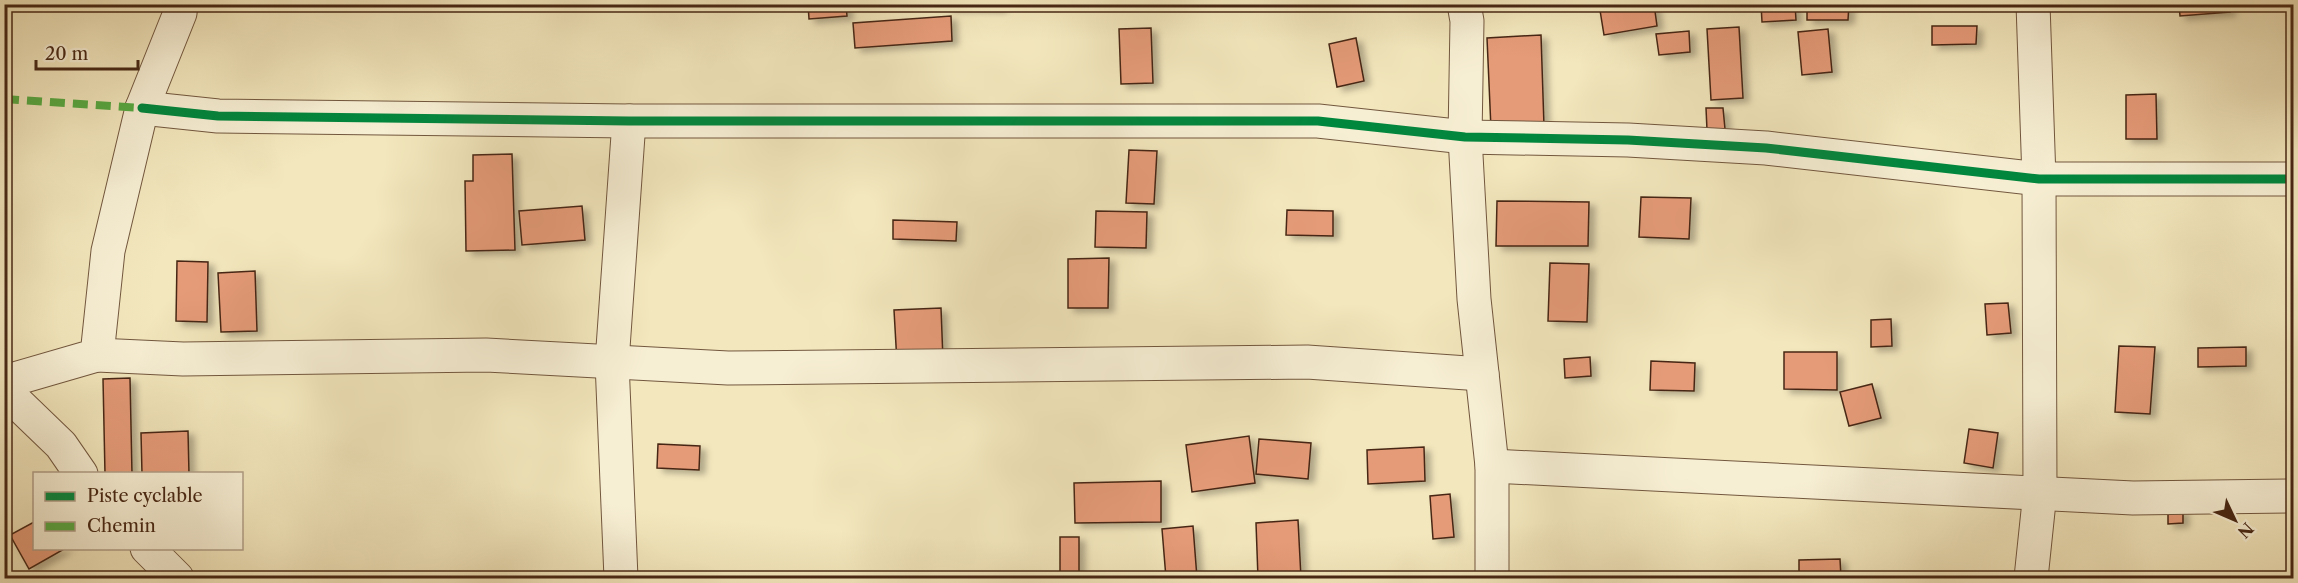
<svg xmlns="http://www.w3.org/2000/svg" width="2298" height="583" viewBox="0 0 2298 583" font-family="'Libre Caslon Text',serif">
<defs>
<filter id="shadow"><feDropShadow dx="6" dy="4" stdDeviation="3" flood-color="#0004"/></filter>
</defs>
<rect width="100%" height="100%" fill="#f3e7bd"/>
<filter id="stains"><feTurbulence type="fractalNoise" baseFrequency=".00333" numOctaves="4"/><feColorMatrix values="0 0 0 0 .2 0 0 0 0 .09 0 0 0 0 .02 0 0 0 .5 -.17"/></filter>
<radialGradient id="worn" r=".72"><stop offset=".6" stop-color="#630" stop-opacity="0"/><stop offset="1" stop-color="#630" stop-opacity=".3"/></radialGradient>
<g fill="#e59b78" stroke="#472714" stroke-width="1.5" filter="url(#shadow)">
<polygon points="808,4 846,4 847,16 809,19"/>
<polygon points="947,4 1001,4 1001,8 947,7"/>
<polygon points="1599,4 1654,4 1657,26 1604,35"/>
<polygon points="1761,4 1795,4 1796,20 1762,22"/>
<polygon points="1807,4 1849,4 1848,20 1807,20"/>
<polygon points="2179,4 2229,4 2230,12 2180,16"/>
<polygon points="951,16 952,41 855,48 853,23"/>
<polygon points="1932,26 1977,26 1976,44 1932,45"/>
<polygon points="1739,27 1743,98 1711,100 1707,29"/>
<polygon points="1151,28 1153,83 1121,84 1119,29"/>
<polygon points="1828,29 1832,72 1802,75 1798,32"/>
<polygon points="1689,31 1690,52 1659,55 1656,34"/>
<polygon points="1541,35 1544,126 1491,129 1487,38"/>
<polygon points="1356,38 1364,81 1337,87 1329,44"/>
<polygon points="2156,94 2157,139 2126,139 2126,95"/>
<polygon points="1706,108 1723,108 1725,129 1707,130"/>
<polygon points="1129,150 1157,151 1154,204 1126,203"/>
<polygon points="512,154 515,250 466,251 465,181 473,181 473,155"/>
<polygon points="1641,197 1691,198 1689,239 1639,237"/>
<polygon points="1497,201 1589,202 1588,246 1496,246"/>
<polygon points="582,206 585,240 522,245 519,211"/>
<polygon points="1287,210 1333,211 1333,236 1286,235"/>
<polygon points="1096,211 1147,212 1146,248 1095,247"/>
<polygon points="893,220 957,222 956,241 893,239"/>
<polygon points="1109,258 1108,308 1068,308 1068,259"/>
<polygon points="177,261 208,262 207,322 176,321"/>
<polygon points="1550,263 1589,264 1587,322 1548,321"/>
<polygon points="255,271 257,331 221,332 218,273"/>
<polygon points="2008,303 2011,333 1987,335 1985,304"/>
<polygon points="941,308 943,360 897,363 894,310"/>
<polygon points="1891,319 1892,346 1871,347 1871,320"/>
<polygon points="2119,346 2155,347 2150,414 2115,412"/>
<polygon points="2246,347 2246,366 2198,367 2198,348"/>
<polygon points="1784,352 1837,352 1837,390 1784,389"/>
<polygon points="1590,357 1591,376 1565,378 1564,359"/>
<polygon points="1651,361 1695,363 1694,391 1650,390"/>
<polygon points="130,378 132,474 105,474 103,379"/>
<polygon points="1872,384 1881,418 1849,426 1840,392"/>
<polygon points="1969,429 1998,433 1993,468 1964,463"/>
<polygon points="188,431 189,474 142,474 141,433"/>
<polygon points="1249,436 1255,483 1192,492 1186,445"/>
<polygon points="1259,439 1311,443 1308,479 1256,474"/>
<polygon points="658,444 700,446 699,470 657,468"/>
<polygon points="1424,447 1425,481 1368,484 1367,450"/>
<polygon points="1161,481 1161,522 1075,523 1074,483"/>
<polygon points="1450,494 1454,537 1433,539 1430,496"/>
<polygon points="2168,510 2183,510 2183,523 2168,524"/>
<polygon points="1298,520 1301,578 1258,578 1256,523"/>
<polygon points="34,522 34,548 66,548 29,569 10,535"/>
<polygon points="1193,526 1197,578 1166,578 1162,529"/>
<rect x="1060" y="537" width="19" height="41"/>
<polygon points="1840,559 1841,578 1799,578 1799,560"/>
</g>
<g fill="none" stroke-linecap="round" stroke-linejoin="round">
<g stroke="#72573e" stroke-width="35">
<g id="minor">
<polyline points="1464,4 1467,21 1465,137 1474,299 1492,466 1492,578"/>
<polyline points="142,108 218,116 629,121 1318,121 1465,137 1628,140 1766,148 2039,179 2294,179"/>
<polyline points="97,355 183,359 486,355 728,368 1307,362 1482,374"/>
<polyline points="4,382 97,355 108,251 142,108 180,13 181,4"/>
<polyline points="4,390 61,445 81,474"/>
<polyline points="1492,466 2133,498 2294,496"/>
<polyline points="147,548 177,578"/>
<polyline points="621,578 612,362 629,121"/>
<polyline points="2031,578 2040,492 2039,179 2033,4"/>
</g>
</g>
<use href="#minor" stroke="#f7efd4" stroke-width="33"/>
<polyline stroke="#56aa42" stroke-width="8" stroke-dasharray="15 8" stroke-linecap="butt" points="4,99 142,108"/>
<g stroke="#f7efd4" stroke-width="13">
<polyline id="cycleway" points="142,108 218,116 629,121 1318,121 1465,137 1628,140 1766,148 2039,179 2294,179"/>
</g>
<use href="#cycleway" stroke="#00873e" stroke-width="9"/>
</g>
<rect width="2298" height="583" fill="none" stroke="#f3e7bd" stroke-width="24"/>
<rect x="6" y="6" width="2286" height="571" fill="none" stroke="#472714" stroke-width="3"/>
<rect x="12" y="12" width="2274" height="559" fill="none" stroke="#472714" stroke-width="1.5"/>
<rect x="33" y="472" width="210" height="78" fill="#f7efd4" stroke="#b19f87" stroke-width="1.5"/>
<rect x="45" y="492" width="30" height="9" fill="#00873e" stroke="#b19f87" stroke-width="1.5"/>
<text x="87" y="502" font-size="18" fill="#472714">Piste cyclable</text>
<rect x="45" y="522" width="30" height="9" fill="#56aa42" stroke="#b19f87" stroke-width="1.5"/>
<text x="87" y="532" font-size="18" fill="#472714">Chemin</text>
<g transform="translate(2235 520) rotate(134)" stroke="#f7efd4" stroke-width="4.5" paint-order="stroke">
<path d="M0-4.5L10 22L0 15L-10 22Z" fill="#472714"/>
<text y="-9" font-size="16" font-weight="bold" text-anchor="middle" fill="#472714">N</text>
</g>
<path d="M36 60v9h102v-9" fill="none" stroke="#472714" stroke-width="3"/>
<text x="45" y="60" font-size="18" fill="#472714" stroke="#f7efd4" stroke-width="4.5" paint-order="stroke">20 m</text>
<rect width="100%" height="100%" filter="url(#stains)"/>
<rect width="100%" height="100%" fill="url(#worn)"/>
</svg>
